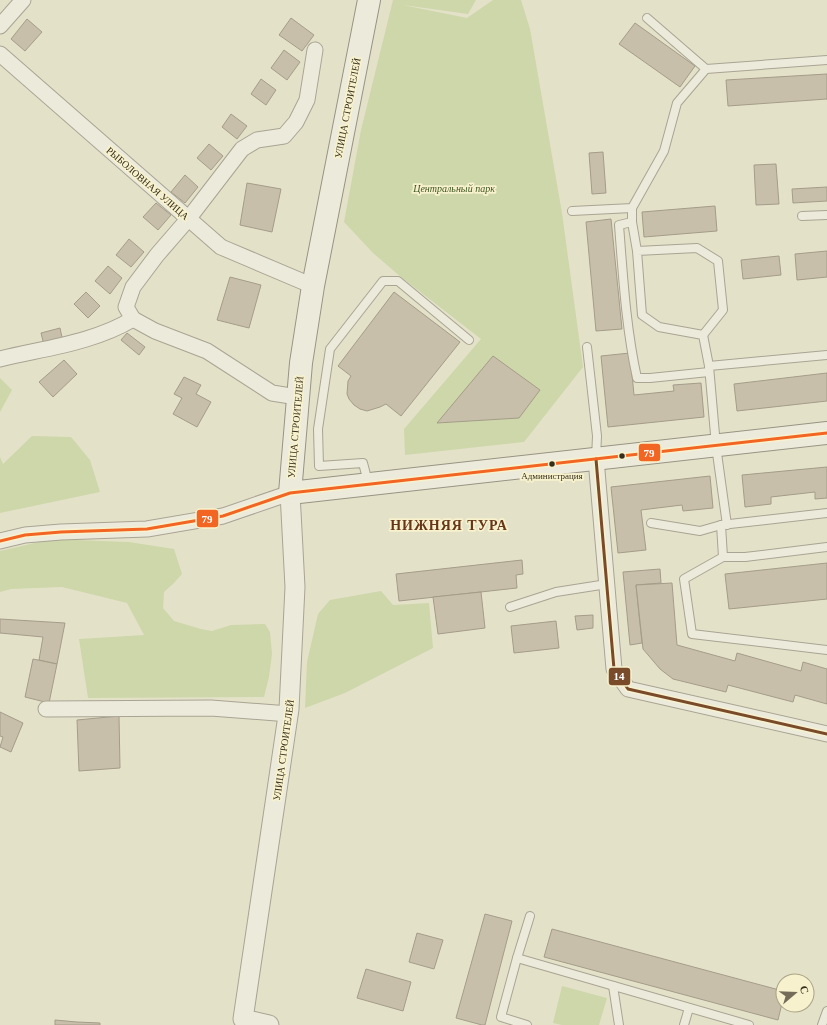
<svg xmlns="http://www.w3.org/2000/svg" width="827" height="1025" viewBox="0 0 827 1025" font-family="'Times New Roman',serif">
<rect width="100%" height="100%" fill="#e4e1c9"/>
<g fill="#ced7aa">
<polygon points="393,0 476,0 468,14 403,5 467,18 493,0 521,0 530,29 562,213 583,367 524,442 405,455 404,429 481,339 401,277 373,253 344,222 361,130"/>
<polygon points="0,378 12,390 0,412"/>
<polygon points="32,436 71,437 90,460 100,492 0,513 0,457 3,464"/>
<polygon points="52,539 129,542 174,549 182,574 174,583 164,592 163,608 174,621 201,629 212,631 231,625 265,624 270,632 272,654 269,677 264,697 88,698 79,639 144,635 127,603 62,587 11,589 0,592 0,551"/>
<polygon points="381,591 393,605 429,603 433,648 345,693 305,708 307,662 318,614 330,600"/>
<polygon points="562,986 607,998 599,1025 562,1025 553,1023"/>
</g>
<g fill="#c8bfaa" stroke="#a49c89">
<polygon points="291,18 314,35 302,51 279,35"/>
<polygon points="27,19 42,32 25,51 11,39"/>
<polygon points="635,23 695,66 680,87 619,44"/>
<polygon points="284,50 300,62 287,80 271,68"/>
<polygon points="827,74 827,99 728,106 726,80"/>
<polygon points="261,79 276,90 266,105 251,94"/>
<polygon points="231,114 247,126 237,139 222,127"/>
<polygon points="209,144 223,156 211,170 197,158"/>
<polygon points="603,152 606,193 592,194 589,153"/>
<polygon points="776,164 779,204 756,205 754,165"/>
<polygon points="185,175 198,187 185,203 171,192"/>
<polygon points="247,183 281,189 272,232 240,225"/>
<polygon points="827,187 827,201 793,203 792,189"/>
<polygon points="156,203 171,215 158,230 143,217"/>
<polygon points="715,206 717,231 644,237 642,212"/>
<polygon points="611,219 622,329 596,331 586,222"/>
<polygon points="129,239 144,252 131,267 116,255"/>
<polygon points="827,251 827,277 797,280 795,254"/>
<polygon points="779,256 781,275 743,279 741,260"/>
<polygon points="108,266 122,278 110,294 95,281"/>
<polygon points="230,277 261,285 249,328 217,320"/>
<polygon points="86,292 100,306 88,318 74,304"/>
<polygon points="394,292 460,342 401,416 386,404 380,407 367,411 360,409 354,405 349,399 347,394 348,381 351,376 338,366"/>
<polygon points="60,328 63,342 44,345 41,333"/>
<polygon points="127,333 145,347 139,355 121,340"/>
<polygon points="630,353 634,395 674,391 673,385 701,383 704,417 608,427 601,356"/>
<polygon points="493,356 540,390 519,418 437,423"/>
<polygon points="64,360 77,374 53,397 39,382"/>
<polygon points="827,373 827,401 737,411 734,384"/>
<polygon points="184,377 201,385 196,394 211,402 197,427 173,414 182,398 174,394"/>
<polygon points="827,467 827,498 815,499 815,492 771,497 771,504 745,507 742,475"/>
<polygon points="710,476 713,508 683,511 682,505 641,510 646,550 618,553 611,487"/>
<polygon points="522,560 523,574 516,575 517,588 399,601 396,574"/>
<polygon points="827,563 827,599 729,609 725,574"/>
<polygon points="660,569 661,583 636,585 642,643 630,645 623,572"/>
<polygon points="672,583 677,645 735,661 737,653 801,671 803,662 827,669 827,704 795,695 793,702 728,685 726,692 673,679 660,669 643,649 636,585"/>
<polygon points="481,592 485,628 438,634 433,597"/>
<polygon points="593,615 593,628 577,630 575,616"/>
<polygon points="0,619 65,623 57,664 39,660 43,637 0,633"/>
<polygon points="556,621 559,648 514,653 511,626"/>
<polygon points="33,659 57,664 49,703 25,697"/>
<polygon points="0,712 23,723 11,752 0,747 3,737 0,736"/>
<polygon points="119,716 120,768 79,771 77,720"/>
<polygon points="485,914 512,921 485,1025 482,1025 456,1018"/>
<polygon points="552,929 783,991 783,999 778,1020 544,957"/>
<polygon points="417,933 443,940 434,969 409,962"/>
<polygon points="366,969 411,982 403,1011 357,998"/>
<polygon points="55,1020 77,1022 100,1023 100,1025 55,1025"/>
</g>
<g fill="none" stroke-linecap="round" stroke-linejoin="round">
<g stroke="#a9a493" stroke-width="10">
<g id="service">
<polyline points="647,18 706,69"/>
<polyline points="632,208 632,222 637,251 642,315 659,327 703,335 723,310 718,261 697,248 637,251"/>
<polyline points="572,211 632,208 664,151 677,103 706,69 827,60"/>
<polyline points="802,216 827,215"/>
<path d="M 632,222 L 619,225 C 623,276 626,328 637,378 L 650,378 L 709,372"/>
<polyline points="703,335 709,366"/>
<polyline points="587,347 597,436 596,458"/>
<polyline points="368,482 363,463 319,466 318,429 330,349 383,281 398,281 469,340"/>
<polyline points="827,513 721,525 723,557 684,579 692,634 827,650"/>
<polyline points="651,523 700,531 721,525"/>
<polyline points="727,525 716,446 709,366 827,355"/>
<polyline points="723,557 745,557 827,547"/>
<polyline points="510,607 556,592 607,584"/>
<polyline points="517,958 530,916"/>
<polyline points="613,986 619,1025"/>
<polyline points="527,1025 501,1017 517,958 749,1025"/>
<polyline points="684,1025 689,1008"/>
<polyline points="822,1025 827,1011"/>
</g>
</g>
<g stroke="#a9a493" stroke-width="17">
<g id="minor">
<polyline points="0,26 23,0"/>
<polyline points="0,54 221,247 313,286"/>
<polyline points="133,319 126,307 133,287 157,255 189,218 242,149 257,140 284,136 296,122 307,100 315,50"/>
<polyline points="133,319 155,331 207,351 272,393 297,397"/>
<path d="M 0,359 C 45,348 93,343 133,319"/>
<polyline points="596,459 614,669 628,689 827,734"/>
<polyline points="0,541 25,535 61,532 147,529 223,516 290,493"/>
<polyline points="46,709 211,708 289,714"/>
</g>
</g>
<g stroke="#a9a493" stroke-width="21">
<polyline id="tertiary" points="269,1025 243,1019 289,709 295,587 290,493"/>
</g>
<g stroke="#989383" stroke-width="24">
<polyline id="secondary" points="369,0 313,286 301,363 290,493 827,433"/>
</g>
<use href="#service" stroke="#eceadb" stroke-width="8"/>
<use href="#minor" stroke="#eceadb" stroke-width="15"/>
<use href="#tertiary" stroke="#eceadb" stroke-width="19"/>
<use href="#secondary" stroke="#eceadb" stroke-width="22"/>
<g stroke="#f7f2cd" stroke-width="6">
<polyline id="bus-1" points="596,459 614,669 628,689 827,734"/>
</g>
<g stroke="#f7f2cd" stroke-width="6">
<polyline id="bus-2" points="0,541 25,535 61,532 147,529 223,516 290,493 827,433"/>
</g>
<use href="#bus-1" stroke="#7a4b2a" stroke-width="3"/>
<use href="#bus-2" stroke="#f26522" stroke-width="3"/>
</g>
<g fill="#372d1b" stroke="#f7f2cd" stroke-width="1.5">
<circle cx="622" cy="456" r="3.5"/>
<circle cx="552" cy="464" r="3.5"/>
</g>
<g text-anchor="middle" stroke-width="3.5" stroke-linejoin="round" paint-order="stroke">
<g font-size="9" fill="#372d1b" stroke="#f7f2cd">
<text x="552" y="479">Администрация</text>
</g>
<g font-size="10" fill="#372d1b" stroke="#f7f2cd">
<text transform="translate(347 108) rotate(-79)" y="4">УЛИЦА СТРОИТЕЛЕЙ</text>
<text transform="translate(148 183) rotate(41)" y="4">РЫБОЛОВНАЯ УЛИЦА</text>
<text transform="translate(295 427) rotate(-85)" y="4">УЛИЦА СТРОИТЕЛЕЙ</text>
<text transform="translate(283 750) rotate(-82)" y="4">УЛИЦА СТРОИТЕЛЕЙ</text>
</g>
<g font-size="10" font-style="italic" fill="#3e5520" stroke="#f7f2cd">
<text x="454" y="192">Центральный парк</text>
</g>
<g font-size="14" font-weight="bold" letter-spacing="1" fill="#663618" stroke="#f7f2cd">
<text x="449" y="530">НИЖНЯЯ ТУРА</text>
</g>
</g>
<g stroke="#f7f2cd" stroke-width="1.5">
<rect x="638" y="443" width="23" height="19" rx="4" fill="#f26522"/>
<rect x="196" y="509" width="23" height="19" rx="4" fill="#f26522"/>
<rect x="608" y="667" width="23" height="19" rx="4" fill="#7a4b2a"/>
</g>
<g font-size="11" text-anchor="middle" font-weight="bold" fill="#fff">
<text x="649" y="457">79</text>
<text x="207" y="523">79</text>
<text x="619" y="680">14</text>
</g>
<g transform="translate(795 993) rotate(71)"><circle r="19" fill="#f7f2cd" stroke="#aaa386"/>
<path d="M0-3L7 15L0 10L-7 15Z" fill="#746c58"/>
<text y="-6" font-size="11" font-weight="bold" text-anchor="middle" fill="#372d1b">С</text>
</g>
</svg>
